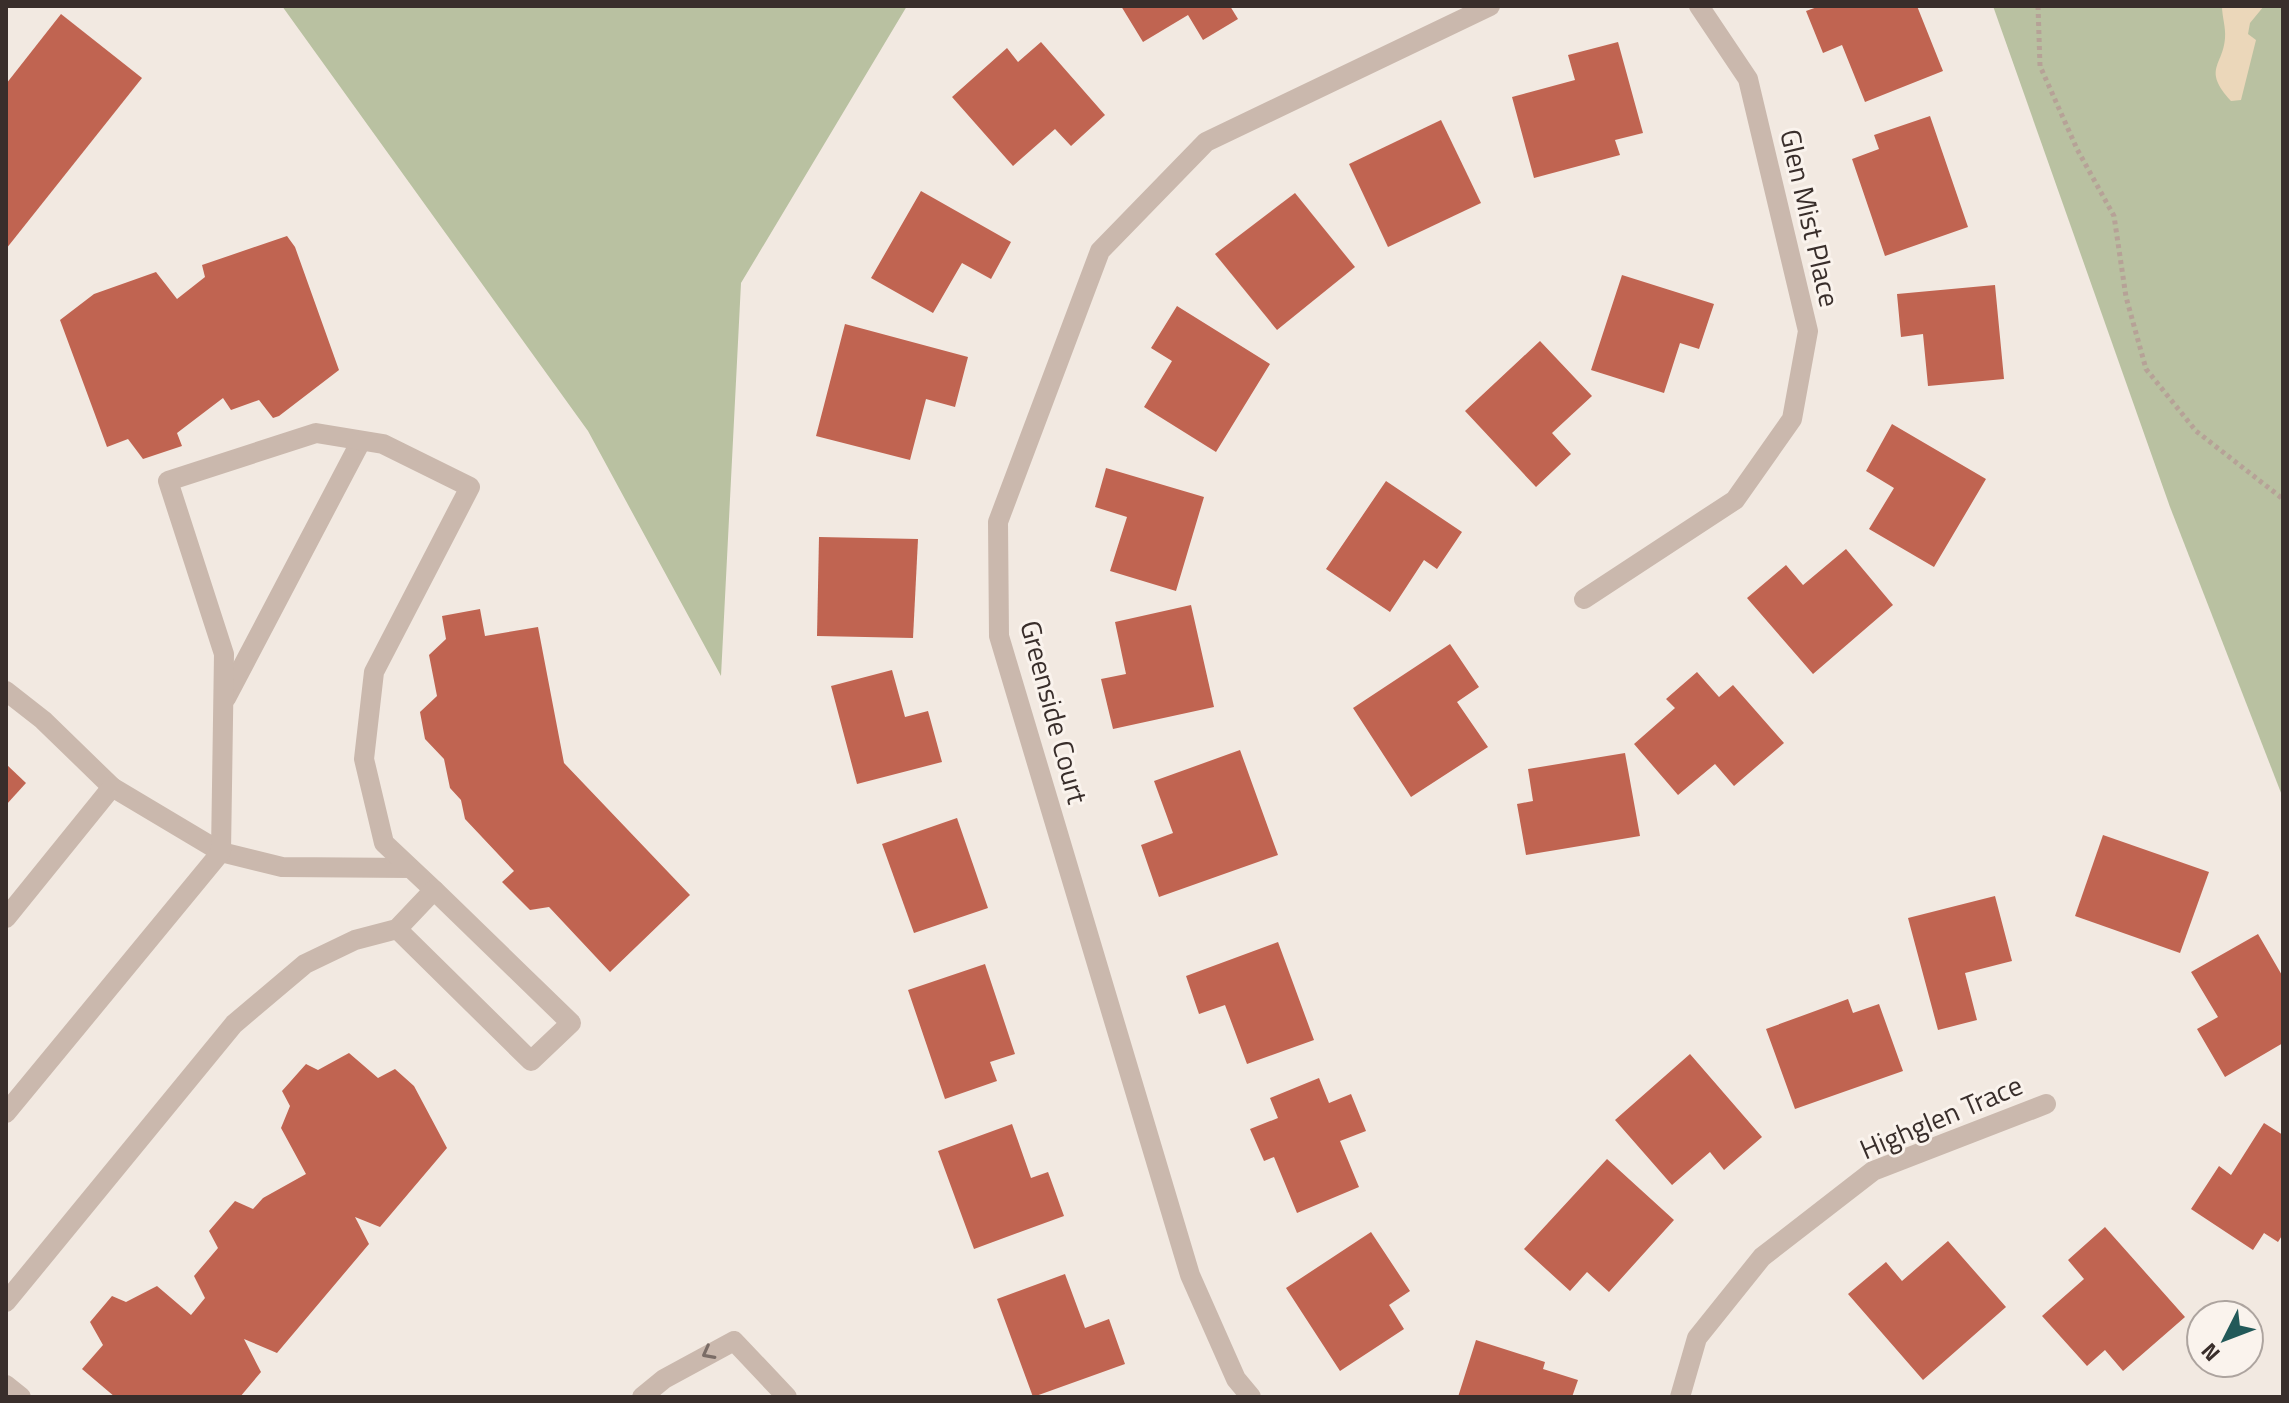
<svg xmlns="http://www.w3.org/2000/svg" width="2289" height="1403" viewBox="0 0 2289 1403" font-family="'Titillium Web',sans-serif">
<rect width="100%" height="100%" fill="#f2e9e1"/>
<g fill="#b9c1a1">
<polygon points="282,6 907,6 741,283 721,676 588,431"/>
<polygon points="1993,6 2283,6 2283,798 2170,507"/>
</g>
<path fill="#ebd7ba" d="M 2222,6 L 2264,6 L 2250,23 L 2248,34 L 2256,40 L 2241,100 L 2231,101 C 2202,69 2223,66 2225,38 C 2226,27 2222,17 2222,6 Z"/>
<g fill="#c06451">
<polygon points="1121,6 1230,6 1238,19 1203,40 1188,15 1143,42"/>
<polygon points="1820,6 1917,6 1943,71 1865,102 1842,45 1823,53 1806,11"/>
<polygon points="61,14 142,78 6,249 6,84"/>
<polygon points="1041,42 1105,115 1071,146 1055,129 1013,166 952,97 1007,48 1018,62"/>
<polygon points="1618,42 1643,133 1615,140 1620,155 1534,178 1512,97 1575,80 1568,55"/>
<polygon points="1930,116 1968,227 1885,256 1852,159 1879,149 1874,135"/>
<polygon points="1441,120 1481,203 1388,247 1349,164"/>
<polygon points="921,191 1011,242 991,279 962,263 933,313 871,278"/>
<polygon points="1295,193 1355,267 1277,330 1215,254"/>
<polygon points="287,236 295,247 339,370 279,416 273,418 259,400 231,410 223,398 177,433 182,446 143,459 128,439 107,447 60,320 94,294 156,272 177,299 205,277 202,265"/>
<polygon points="1622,275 1714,304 1699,349 1680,343 1664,393 1591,370"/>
<polygon points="1995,285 2004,379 1928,386 1923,334 1901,337 1897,294"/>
<polygon points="1177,306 1270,364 1216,452 1144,407 1172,361 1151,348"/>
<polygon points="845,324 968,357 955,407 926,399 910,460 816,436"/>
<polygon points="1540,341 1592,396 1552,433 1571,454 1536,487 1465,411"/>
<polygon points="1892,424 1986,479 1934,567 1869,529 1894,488 1866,471"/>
<polygon points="1106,468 1204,497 1176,591 1110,571 1127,517 1095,507"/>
<polygon points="1386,481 1462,532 1437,569 1424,560 1390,612 1326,569"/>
<polygon points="819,537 918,539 913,638 817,636"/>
<polygon points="1846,549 1893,605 1813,674 1747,598 1786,565 1803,585"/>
<polygon points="1191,605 1214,707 1113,729 1101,679 1126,674 1115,622"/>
<polygon points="480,609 485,636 538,627 564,763 690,895 610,972 549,907 530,910 502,882 514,871 465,819 461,800 450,788 444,759 425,739 420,712 437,696 429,655 446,639 442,616"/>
<polygon points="1450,644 1479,687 1457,702 1488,747 1411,797 1353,708"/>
<polygon points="892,670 905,717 928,711 942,762 857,784 831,686"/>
<polygon points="1697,672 1719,697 1733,685 1784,743 1734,786 1715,764 1678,795 1634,744 1675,708 1666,699"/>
<polygon points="1240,750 1278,855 1159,897 1141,845 1173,833 1154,781"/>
<polygon points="1625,753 1640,836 1526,855 1517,804 1533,801 1528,769"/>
<polygon points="6,764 26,783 6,805"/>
<polygon points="957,818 988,908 914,933 882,844"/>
<polygon points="2103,835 2209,872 2180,953 2075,916"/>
<polygon points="1995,896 2012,961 1965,973 1977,1020 1938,1030 1908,918"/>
<polygon points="2258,934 2283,977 2283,1043 2225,1077 2197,1029 2218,1017 2191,972"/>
<polygon points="1278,942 1314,1040 1247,1064 1225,1005 1199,1014 1186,976"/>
<polygon points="985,964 1015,1054 990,1062 997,1081 945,1099 908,990"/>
<polygon points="1848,999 1853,1013 1879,1004 1903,1071 1795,1109 1766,1029"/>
<polygon points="349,1053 378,1078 395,1069 414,1086 447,1148 380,1227 355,1217 369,1244 277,1353 244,1339 261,1372 240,1397 115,1397 82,1369 103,1345 90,1322 112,1296 126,1302 157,1286 191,1315 205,1298 194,1276 218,1248 209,1231 235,1201 253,1209 263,1198 306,1174 281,1128 290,1106 282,1091 306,1064 318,1070"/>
<polygon points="1690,1054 1762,1137 1724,1170 1710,1152 1672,1185 1615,1120"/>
<polygon points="1319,1078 1329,1103 1351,1094 1366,1131 1340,1141 1359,1187 1297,1213 1274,1157 1264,1161 1250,1129 1278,1118 1270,1098"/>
<polygon points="2264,1123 2283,1135 2283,1234 2278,1242 2264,1233 2253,1250 2191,1209 2219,1166 2231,1175"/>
<polygon points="1012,1124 1031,1178 1048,1172 1064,1216 974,1249 938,1151"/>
<polygon points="1607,1159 1674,1220 1609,1292 1587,1272 1570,1291 1524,1249"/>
<polygon points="2105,1227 2185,1317 2123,1371 2105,1350 2087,1366 2042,1316 2084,1279 2068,1260"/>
<polygon points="1371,1232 1410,1291 1389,1305 1404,1329 1340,1371 1286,1288"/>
<polygon points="1948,1241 2006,1307 1923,1380 1848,1294 1886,1262 1902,1281"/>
<polygon points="1065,1274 1085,1328 1109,1319 1125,1364 1033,1397 997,1299"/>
<polygon points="1476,1340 1545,1362 1543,1369 1578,1380 1572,1397 1458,1397"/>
</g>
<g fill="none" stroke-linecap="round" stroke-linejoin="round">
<polyline stroke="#b6a297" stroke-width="5" stroke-dasharray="4 4" stroke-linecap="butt" points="2038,6 2040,66 2077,149 2114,216 2126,297 2146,369 2196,431 2283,499"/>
<g stroke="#cab8ad" stroke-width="20">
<polyline points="1584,599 1735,500 1792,419 1808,331 1748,79 1699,6"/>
<polyline points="6,691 43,720 112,787"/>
<polyline points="226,698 361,441"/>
<polyline points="6,918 112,787 221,852 282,867 410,868"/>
<polyline points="6,1113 221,852 224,654 168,481 316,433 383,444 470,487 374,672 364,759 384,843 434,890"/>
<polyline points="6,1302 234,1024 305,964 355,940 397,929 434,890 571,1023 531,1061 397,929"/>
<polyline points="6,1385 21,1397"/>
<polyline points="642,1397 664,1379 734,1341 787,1397"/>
<polyline points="1251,1397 1236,1379 1190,1275 999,636 998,522 1100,251 1206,142 1490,6"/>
<polyline points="1680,1397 1697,1338 1762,1257 1873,1171 2046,1104"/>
</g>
</g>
<defs><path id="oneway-chevron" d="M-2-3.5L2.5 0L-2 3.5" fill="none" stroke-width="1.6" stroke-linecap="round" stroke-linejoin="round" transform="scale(2)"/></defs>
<use stroke="#7a6c66" href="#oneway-chevron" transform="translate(708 1353) rotate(152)"/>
<g text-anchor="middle" stroke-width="6" stroke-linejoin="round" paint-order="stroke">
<g font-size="28" fill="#392e2b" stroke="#faf3ed">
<text transform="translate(1810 218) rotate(77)" y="10">Glen Mist Place</text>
<text transform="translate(1054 712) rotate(75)" y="10">Greenside Court</text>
<text transform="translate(1941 1117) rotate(-23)" y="10">Highglen Trace</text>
</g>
</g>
<rect width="2289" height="1403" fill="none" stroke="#392e2b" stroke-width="16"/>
<g transform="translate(2225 1339) rotate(228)"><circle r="38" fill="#faf3ed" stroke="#ada49f" stroke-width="2"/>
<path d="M0-6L14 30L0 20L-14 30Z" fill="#225959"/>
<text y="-12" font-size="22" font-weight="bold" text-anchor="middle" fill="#392e2b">N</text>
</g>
</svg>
